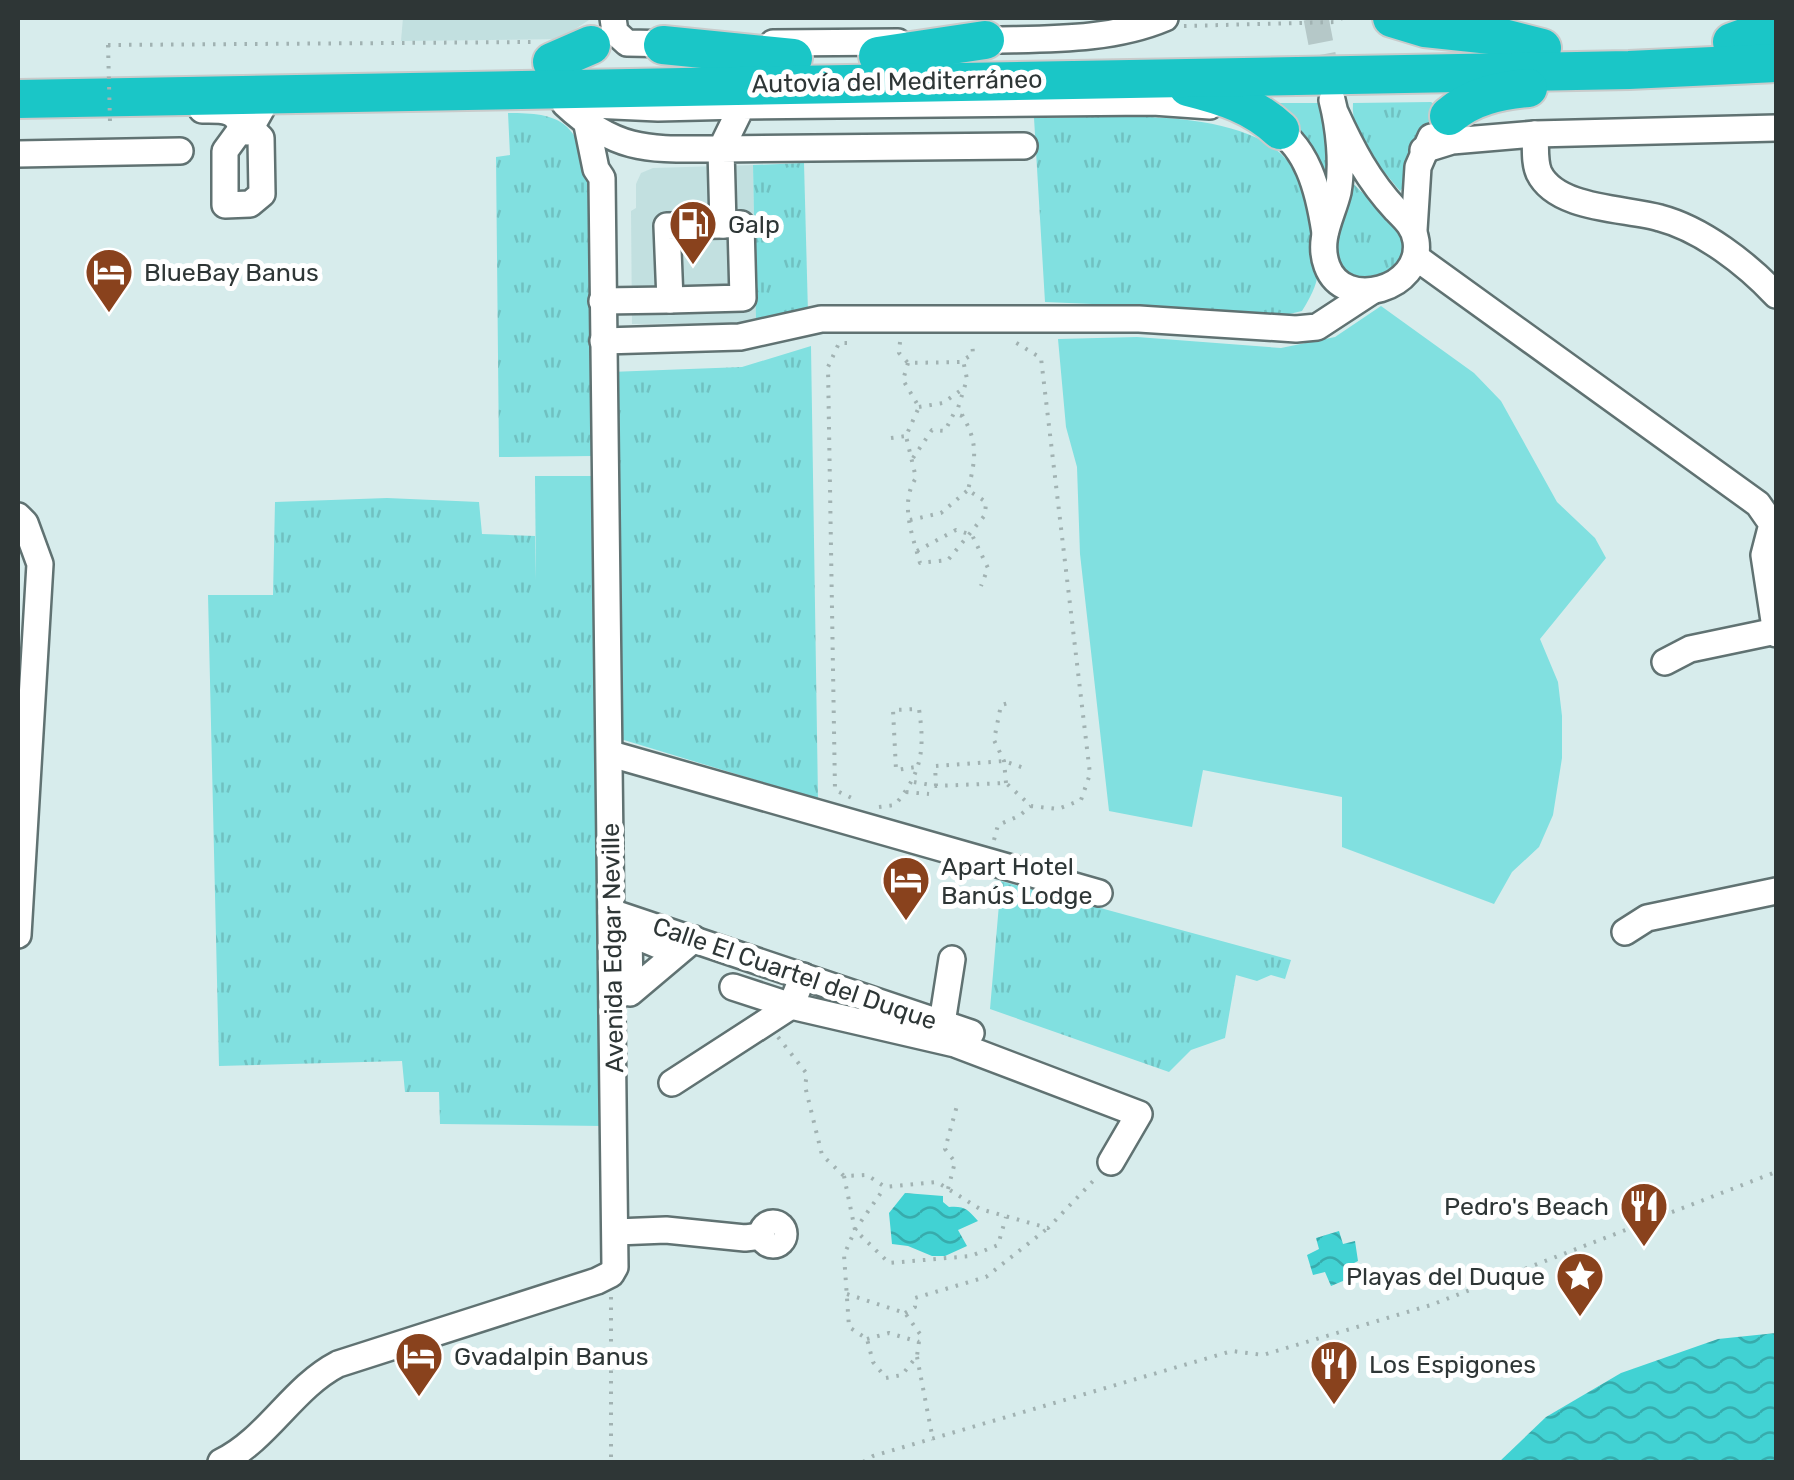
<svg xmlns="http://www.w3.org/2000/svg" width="1794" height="1480" viewBox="0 0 1794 1480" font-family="Rubik,sans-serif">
<defs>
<pattern id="grass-tufts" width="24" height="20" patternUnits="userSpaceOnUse" patternTransform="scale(2.5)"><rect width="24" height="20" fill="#81e0e0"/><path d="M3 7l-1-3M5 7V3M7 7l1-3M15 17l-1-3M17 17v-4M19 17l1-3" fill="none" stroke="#70c1c1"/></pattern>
<pattern id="water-waves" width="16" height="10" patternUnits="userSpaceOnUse" patternTransform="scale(2.5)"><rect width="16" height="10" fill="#41d2d3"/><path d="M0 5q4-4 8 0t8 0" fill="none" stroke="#37abac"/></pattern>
</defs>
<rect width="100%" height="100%" fill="#d7ecec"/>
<g fill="#c2e0e0">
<polygon points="403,18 589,18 589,20 560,39 401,41"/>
<polygon points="753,165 756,323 632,324 631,211 636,208 636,184 641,173 653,168"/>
</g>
<g fill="url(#grass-tufts)">
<path d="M 1431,102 L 1441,109 L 1425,129 L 1406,184 L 1400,191 C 1381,167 1350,136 1353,103 Z"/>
<polygon points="1279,103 1322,103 1331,164 1328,175 1322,177 1272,112"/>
<path d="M 508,113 C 561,113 575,121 590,175 L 593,456 L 499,457 L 496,157 L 510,155 Z"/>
<path d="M 1034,118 C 1101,118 1258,102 1295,172 C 1304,188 1307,206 1310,223 C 1315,268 1328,269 1302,311 L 1281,316 L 1211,309 L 1045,302 Z"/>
<polygon points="804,163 808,313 756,323 753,165"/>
<path d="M 1352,182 C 1365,198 1394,216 1401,233 C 1420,278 1340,300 1335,249 C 1333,230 1349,202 1352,182 Z"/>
<polygon points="811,346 818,799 614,737 610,372 742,367"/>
<polygon points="387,498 479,502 482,534 535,536 536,580 595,580 603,1126 440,1124 439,1092 405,1092 402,1061 219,1066 208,595 273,595 275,502"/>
<polygon points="1001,881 1291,960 1285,979 1271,975 1257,981 1236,975 1225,1038 1191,1050 1169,1072 990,1009"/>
</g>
<g fill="#81e0e0">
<polygon points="1381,306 1474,373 1501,401 1557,502 1595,538 1606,558 1540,639 1558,682 1562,716 1562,758 1553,815 1539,847 1512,872 1494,904 1342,847 1342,797 1203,770 1192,827 1109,811 1080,554 1077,467 1066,427 1058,339 1137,337 1281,348 1335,337"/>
<polygon points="535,476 598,476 599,580 536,580"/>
</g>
<g fill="url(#water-waves)">
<path d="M 905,1193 L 943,1196 L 943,1202 L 949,1207 C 965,1206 967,1209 978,1221 L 958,1230 L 967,1246 L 945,1256 L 932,1256 L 908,1246 L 892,1244 L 889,1213 Z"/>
<polygon points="1339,1231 1343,1244 1355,1241 1358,1261 1352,1264 1350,1278 1331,1286 1325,1272 1313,1275 1307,1255 1319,1249 1316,1238"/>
<polygon points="1776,1333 1776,1462 1499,1462 1546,1417 1621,1373 1718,1339"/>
</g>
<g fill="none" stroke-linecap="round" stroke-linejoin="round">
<polyline stroke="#b5c8c8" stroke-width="25" stroke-dasharray="25 12" stroke-linecap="butt" points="1316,18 1330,90"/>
<g stroke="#607272" stroke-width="30">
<g id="minor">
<polyline points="613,18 615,32 627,43 678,44"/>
<path d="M 973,41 C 1036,38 1106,43 1165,18"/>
<polyline points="773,43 898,42"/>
<path d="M 1332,100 C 1339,127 1343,164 1338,192 C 1332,217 1317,239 1327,266 C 1344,312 1423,289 1416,241 C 1414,227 1405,219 1396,210 C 1368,180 1352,149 1335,112"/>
<path d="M 565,104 C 618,154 653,149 721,149 L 742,106 L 1153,102 L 1210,106"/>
<polyline points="570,104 658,108 742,106"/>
<path d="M 202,110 C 222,110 237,108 242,130 L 247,132 C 253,127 262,105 271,94"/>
<path d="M 1267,124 C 1308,142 1319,193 1325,233"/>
<polyline points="241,129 225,151 225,205 250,204 262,194 261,138 252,129"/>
<path d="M 1535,134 C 1536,147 1534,162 1539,173 C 1557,210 1626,208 1660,218 C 1702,229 1747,264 1776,295"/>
<polyline points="1423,150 1452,141 1535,134 1776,128"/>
<polyline points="18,154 180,151"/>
<polyline points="1414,230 1418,167 1431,137"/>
<polyline points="1417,258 1758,504 1772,524 1764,555 1776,634"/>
<polyline points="670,300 743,298 741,224 723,225"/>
<polyline points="602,301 670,300 667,226 723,225 721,149 1024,146"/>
<polyline points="603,341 740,337 821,319 1139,319 1296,329 1317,327 1372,291"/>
<polyline points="18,516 25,523 40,564 18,935"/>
<polyline points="1665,662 1690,649 1776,631"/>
<polyline points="611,754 1099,893"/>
<polyline points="611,912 971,1033"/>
<polyline points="1625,932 1647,918 1776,891"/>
<polyline points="677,953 629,933 630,993 694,939"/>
<polyline points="803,976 791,1006 955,1044 1139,1114 1111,1162"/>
<polyline points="733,987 791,1006"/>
<polyline points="942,1023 952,959"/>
<polyline points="672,1083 791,1006"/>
<circle cx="773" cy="1234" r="11"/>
<polyline points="616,1232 666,1230 745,1238 762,1236"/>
<path d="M 221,1462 C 268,1439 292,1388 338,1364 L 597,1281 L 611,1274 L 615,1267 L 602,178 L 596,169 L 587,125"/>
</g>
</g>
<g stroke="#c9cbcb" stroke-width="42">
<g id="highway">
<polyline points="1392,18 1425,28 1491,35 1542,48"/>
<polyline points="1732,42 1776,26"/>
<polyline points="663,45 793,58"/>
<polyline points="878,56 985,40"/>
<polyline points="552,62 591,45"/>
<path d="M 1188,87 C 1224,96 1253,105 1280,130"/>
<polyline points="18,99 1629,70 1776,63"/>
<path d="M 1449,116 C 1472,96 1499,91 1528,88"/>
</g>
</g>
<g stroke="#a1b2b2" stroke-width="4" stroke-dasharray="2.5 8" stroke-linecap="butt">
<polyline points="1184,26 1336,22 1342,18"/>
<polyline points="108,45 533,42"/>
<polyline points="900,342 899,353 908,363 960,362 973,354 972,341"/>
<polyline points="847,343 839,343 828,367 835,790 856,800"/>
<path d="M 908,363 L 903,380 L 919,407 L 906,436 L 916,478 C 899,503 913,537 920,563 L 948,560 L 985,515 L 986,502 L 968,490 C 977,454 978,440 958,408 L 967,379 L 963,360"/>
<polyline points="919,407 943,403 964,388"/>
<polyline points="891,438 906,436"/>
<polyline points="913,458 932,430 945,431 954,413 962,416"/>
<polyline points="910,520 941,513 968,490"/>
<polyline points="917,551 956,530 972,535 988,568 981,586"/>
<polyline points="914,782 936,786 1006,783 1031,806 1058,809 1081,800 1090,774 1041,358 1015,342"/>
<polyline points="1006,783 1004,761 994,740 1001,705 1012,702"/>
<polyline points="936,786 935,766 1004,761 1024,768"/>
<polyline points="906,792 929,794"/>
<path d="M 879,807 L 895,805 C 922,772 925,750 919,709 L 893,710 L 896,770 L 916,767"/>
<polyline points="994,840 998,825 1019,816 1031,806"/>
<polyline points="778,1037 807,1074 805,1086 822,1155 844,1176 867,1175 885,1187 937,1182 980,1209 1048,1228 1097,1177"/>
<polyline points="844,1176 855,1230 889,1263 971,1256 998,1245 1006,1217"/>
<polyline points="948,1189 955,1162 945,1149 958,1102"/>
<polyline points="847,1294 905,1313 920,1334 917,1356 902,1375 886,1378 873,1362 867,1339 849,1327 844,1255 855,1230 885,1187"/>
<polyline points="611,1297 611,1462"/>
<polyline points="905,1313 915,1307 915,1298 986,1277 1048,1228"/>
<polyline points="867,1339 889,1333 919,1342"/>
<polyline points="917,1357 933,1440"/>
<polyline points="863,1462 873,1456 1232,1351 1263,1355 1431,1305 1776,1172"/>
</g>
<use href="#minor" stroke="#fff" stroke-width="25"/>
<use href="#highway" stroke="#1ac6c7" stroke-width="38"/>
<polyline stroke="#a1b2b2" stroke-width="4" stroke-dasharray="2.5 8" stroke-linecap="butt" points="108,45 110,122"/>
</g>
<defs>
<g id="fuel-pin" transform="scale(2.5)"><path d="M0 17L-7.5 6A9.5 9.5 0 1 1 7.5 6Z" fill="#89421d" stroke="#fff"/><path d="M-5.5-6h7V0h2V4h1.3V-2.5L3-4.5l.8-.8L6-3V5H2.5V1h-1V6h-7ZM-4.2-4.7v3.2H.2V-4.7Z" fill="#fff"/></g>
<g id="hotel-pin" transform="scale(2.5)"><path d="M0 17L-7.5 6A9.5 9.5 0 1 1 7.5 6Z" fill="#89421d" stroke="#fff"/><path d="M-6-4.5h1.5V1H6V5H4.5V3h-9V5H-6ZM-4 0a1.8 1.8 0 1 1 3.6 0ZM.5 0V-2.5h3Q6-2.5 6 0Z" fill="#fff"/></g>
<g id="restaurant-pin" transform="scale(2.5)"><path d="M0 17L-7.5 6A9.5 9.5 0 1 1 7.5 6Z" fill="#89421d" stroke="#fff"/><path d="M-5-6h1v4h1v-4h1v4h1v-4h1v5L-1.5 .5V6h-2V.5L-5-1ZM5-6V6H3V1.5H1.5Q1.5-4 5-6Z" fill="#fff"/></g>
<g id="sight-pin" transform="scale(2.5)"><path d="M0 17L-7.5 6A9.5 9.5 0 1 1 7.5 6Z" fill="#89421d" stroke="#fff"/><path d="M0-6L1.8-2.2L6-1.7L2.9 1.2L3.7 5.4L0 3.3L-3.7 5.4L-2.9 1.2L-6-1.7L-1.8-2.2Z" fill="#fff"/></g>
</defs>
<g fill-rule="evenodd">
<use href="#fuel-pin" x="693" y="224"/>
<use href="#hotel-pin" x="109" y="272"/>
<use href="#hotel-pin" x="906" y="880"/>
<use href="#restaurant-pin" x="1644" y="1206"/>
<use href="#sight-pin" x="1580" y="1276"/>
<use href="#hotel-pin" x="419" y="1356"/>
<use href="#restaurant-pin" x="1334" y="1364"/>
</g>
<g text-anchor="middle" stroke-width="10" stroke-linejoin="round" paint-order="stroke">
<g font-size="25" fill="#2e3636" stroke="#fff">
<text transform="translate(897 81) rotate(-1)" y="9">Autovía del Mediterráneo</text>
<text transform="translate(612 948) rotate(-91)" y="9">Avenida Edgar Neville</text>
<text transform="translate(795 973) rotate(19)" y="9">Calle El Cuartel del Duque</text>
</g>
<g font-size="25" fill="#2e3636" stroke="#fff" text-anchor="start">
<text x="728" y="233">Galp</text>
<text x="144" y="281">BlueBay Banus</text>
<text x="941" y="875">Apart Hotel<tspan x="941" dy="29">Banús Lodge</tspan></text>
<text x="1609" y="1215" text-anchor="end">Pedro's Beach</text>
<text x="1545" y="1285" text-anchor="end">Playas del Duque</text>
<text x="454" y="1365">Gvadalpin Banus</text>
<text x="1369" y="1373">Los Espigones</text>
</g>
</g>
<rect width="1794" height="1480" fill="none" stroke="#2e3636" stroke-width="40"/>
</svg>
